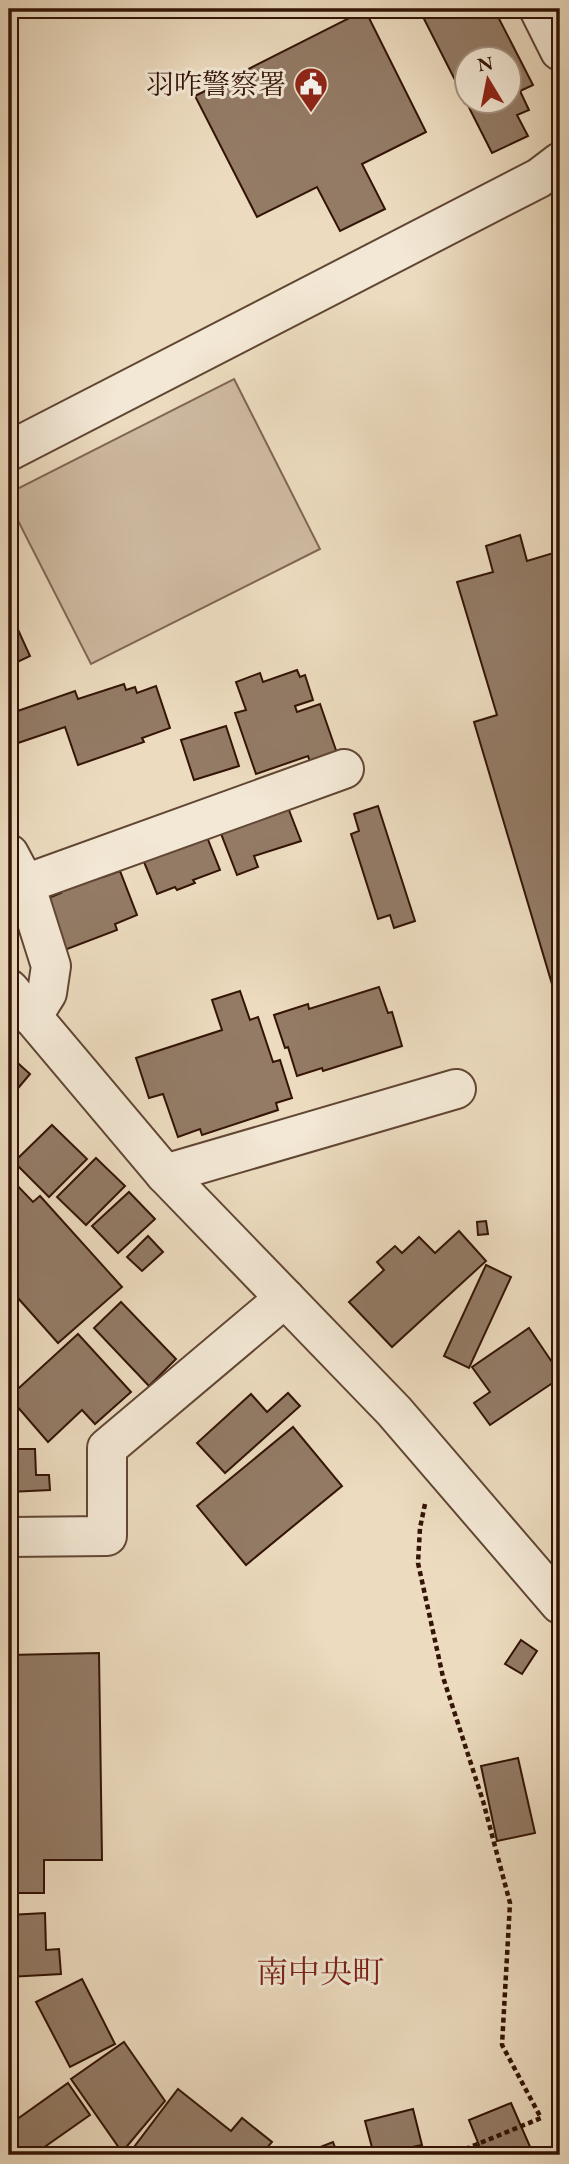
<svg xmlns="http://www.w3.org/2000/svg" width="569" height="2164" viewBox="0 0 569 2164" font-family="'EB Garamond','Noto Serif JP',serif">
<rect width="100%" height="100%" fill="#ecdbbf"/>
<filter id="stains"><feTurbulence type="fractalNoise" baseFrequency=".00286" numOctaves="4"/><feColorMatrix values="0 0 0 0 .2 0 0 0 0 .09 0 0 0 0 .02 0 0 0 .5 -.17"/></filter>
<radialGradient id="worn" r=".72"><stop offset=".6" stop-color="#630" stop-opacity="0"/><stop offset="1" stop-color="#630" stop-opacity=".3"/></radialGradient>
<polygon fill="#cdb9a0" stroke="#806653" stroke-width="2" points="234,379 320,549 91,664 9,503 9,493"/>
<g fill="#937b66" stroke="#331406" stroke-width="2" fill-rule="evenodd">
<path d="M 419,9 L 494,9 L 533,85 L 520,91 L 529,110 L 517,115 L 528,136 L 492,153 ZM 468,60 L 510,60 L 510,102 L 468,102 Z"/>
<polygon points="365,10 426,132 362,164 385,209 340,231 317,187 257,217 195,96"/>
<polygon points="520,535 527,561 560,551 560,1011 474,722 497,715 457,582 493,572 486,546"/>
<polygon points="9,610 30,656 9,666"/>
<polygon points="297,670 300,677 305,675 313,700 295,706 297,712 320,704 338,756 311,765 308,756 256,774 235,713 246,710 236,682 260,673 263,682"/>
<polygon points="124,684 126,690 135,687 137,693 156,686 170,728 142,738 144,742 78,765 65,727 9,746 9,714 75,691 78,699"/>
<polygon points="226,726 239,766 194,780 181,740"/>
<polygon points="287,805 301,841 254,856 258,867 237,875 220,831"/>
<polygon points="378,806 415,921 394,928 390,915 378,919 351,834 359,831 354,814"/>
<polygon points="205,832 220,870 193,880 195,883 177,890 175,887 157,894 144,862"/>
<polygon points="99,868 103,877 120,871 137,915 115,924 117,930 62,951 46,899 61,893 58,884"/>
<polygon points="379,987 388,1013 392,1012 402,1046 323,1071 322,1068 297,1076 288,1047 285,1048 274,1015 308,1004 309,1009"/>
<polygon points="240,991 250,1020 258,1017 273,1062 280,1060 292,1098 276,1103 278,1110 202,1135 200,1129 178,1137 163,1094 149,1098 136,1058 222,1030 212,1000"/>
<polygon points="9,1055 30,1074 9,1099"/>
<polygon points="52,1125 87,1159 49,1197 14,1162"/>
<polygon points="96,1158 125,1186 86,1225 57,1197"/>
<polygon points="9,1177 33,1202 40,1196 122,1287 58,1343 9,1288"/>
<polygon points="129,1192 155,1219 118,1253 92,1226"/>
<polygon points="486,1221 488,1234 478,1235 477,1222"/>
<polygon points="459,1231 486,1261 392,1347 349,1302 384,1270 377,1262 395,1246 402,1253 419,1237 435,1253"/>
<polygon points="148,1236 163,1252 142,1271 127,1257"/>
<polygon points="486,1265 511,1277 469,1368 444,1356"/>
<polygon points="121,1302 176,1359 149,1386 94,1328"/>
<polygon points="529,1328 560,1374 560,1378 490,1425 474,1403 490,1392 472,1367"/>
<polygon points="560,1329 560,1360 552,1332"/>
<polygon points="78,1334 131,1392 95,1424 82,1410 48,1442 9,1397"/>
<polygon points="288,1393 300,1406 225,1473 197,1443 251,1394 267,1412"/>
<polygon points="293,1427 342,1486 246,1565 197,1506"/>
<polygon points="9,1435 15,1435 16,1449 35,1449 36,1475 49,1475 50,1490 9,1492"/>
<polygon points="521,1640 537,1651 522,1674 505,1664"/>
<polygon points="99,1653 102,1860 44,1860 44,1893 9,1893 9,1655"/>
<polygon points="518,1758 535,1833 497,1841 481,1766"/>
<polygon points="45,1913 46,1950 59,1949 61,1974 9,1977 9,1915"/>
<polygon points="82,1979 115,2044 70,2067 36,2002"/>
<polygon points="124,2042 165,2101 122,2152 71,2079"/>
<polygon points="68,2083 90,2115 33,2155 9,2155 9,2125"/>
<polygon points="178,2089 231,2131 242,2118 272,2142 261,2155 128,2155"/>
<polygon points="511,2103 531,2149 516,2155 483,2155 469,2120"/>
<polygon points="413,2109 422,2145 374,2155 365,2121"/>
<polygon points="333,2142 338,2155 300,2155"/>
</g>
<g fill="none" stroke-linecap="round" stroke-linejoin="round">
<g stroke="#614634" stroke-width="42">
<g id="minor">
<polyline points="9,854 25,884 51,966 47,993 32,1017"/>
<polyline points="25,884 344,769"/>
<polyline points="9,1537 107,1536 107,1448 285,1298"/>
</g>
</g>
<g stroke="#614634" stroke-width="42">
<g id="tertiary">
<polyline points="539,9 560,51"/>
<polyline points="9,451 539,178 560,162"/>
<polyline points="9,989 165,1174 394,1411 560,1604"/>
<polyline points="165,1174 456,1089"/>
</g>
</g>
<polyline stroke="#331406" stroke-width="4.5" stroke-dasharray="5 3.5" stroke-linecap="butt" points="425,1504 420,1528 418,1563 443,1677 483,1801 510,1903 502,2045 541,2118 451,2155"/>
<use href="#minor" stroke="#f3e8d5" stroke-width="38"/>
<use href="#tertiary" stroke="#f3e8d5" stroke-width="38"/>
</g>
<defs>
<g id="civic-pin" transform="scale(1.75)"><path d="M0 17L-7.5 6A9.5 9.5 0 1 1 7.5 6Z" fill="#8f2418" stroke="#f3e8d5"/><path d="M-.6-6.5H3V-4.5H.6V-3L4-1V1h2V6H-6V1h2V-1L-.6-3ZM-1.2 2.5V6h2.4V2.5Z" fill="#fff"/></g>
</defs>
<g fill-rule="evenodd">
<use href="#civic-pin" x="311" y="84"/>
</g>
<g text-anchor="middle" stroke-width="6" stroke-linejoin="round" paint-order="stroke">
<g font-size="28" fill="#331406" stroke="#f3e8d5" text-anchor="end">
<text x="286" y="94">羽咋警察署</text>
</g>
<g font-size="32" fill="#7a1f14" stroke="#f3e8d5">
<text x="320" y="1983">南中央町</text>
</g>
</g>
<rect width="569" height="2164" fill="none" stroke="#ecdbbf" stroke-width="35"/>
<rect x="10" y="10" width="548" height="2143" fill="none" stroke="#331406" stroke-width="3.5"/>
<rect x="18" y="18" width="534" height="2129" fill="none" stroke="#331406" stroke-width="2"/>
<g transform="translate(488 80) rotate(350)"><circle r="33" fill="#f3e8d5" stroke="#a69382" stroke-width="2"/>
<path d="M0-5L12 26L0 18L-12 26Z" fill="#8f2418"/>
<text y="-10" font-size="19" font-weight="bold" text-anchor="middle" fill="#331406">N</text>
</g>
<rect width="100%" height="100%" filter="url(#stains)"/>
<rect width="100%" height="100%" fill="url(#worn)"/>
</svg>
